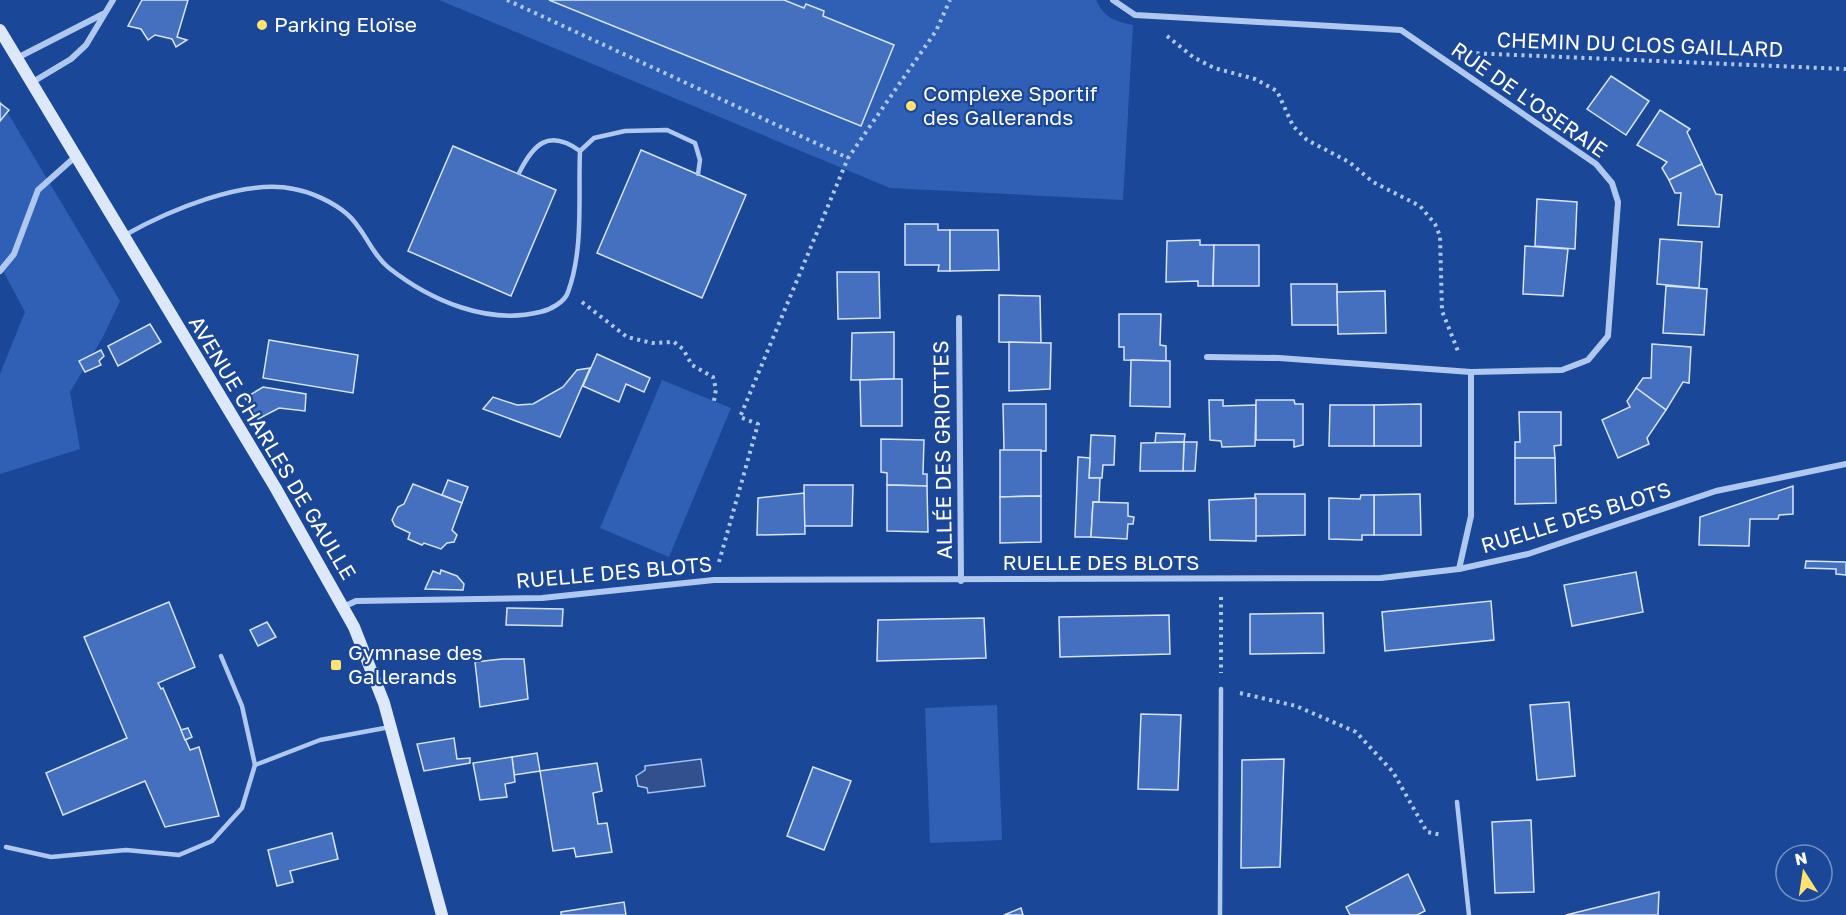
<svg xmlns="http://www.w3.org/2000/svg" width="1846" height="915" viewBox="0 0 1846 915" font-family="'Golos Text',sans-serif">
<rect width="100%" height="100%" fill="#1b4799"/>
<g fill="#2f60b6">
<path d="M 439,0 L 1096,0 C 1105,18 1113,21 1133,25 L 1123,200 L 890,188 Z"/>
<polygon points="0,100 120,301 103,337 70,392 80,449 0,474 0,374 25,312 0,265"/>
<polygon points="662,380 731,408 669,557 600,528"/>
<polygon points="997,705 1002,840 930,843 925,708"/>
</g>
<polygon fill="#31508d" stroke="#a3c1f2" stroke-width="1.5" points="701,759 705,786 648,793 647,788 638,786 636,776 645,770 645,766"/>
<g fill="#4470bf" stroke="#d7e4fb" stroke-width="1.5">
<polygon points="142,0 188,0 177,37 187,40 176,47 172,39 155,35 148,40 141,29 128,26"/>
<polygon points="549,0 784,0 804,8 806,4 824,11 823,16 894,45 861,126"/>
<polygon points="1611,76 1649,101 1626,135 1587,109"/>
<polygon points="0,103 9,110 0,121"/>
<polygon points="1660,110 1690,129 1687,132 1702,164 1669,180 1662,168 1667,162 1637,145"/>
<polygon points="453,146 556,190 511,296 408,251"/>
<polygon points="641,150 746,195 702,298 597,253"/>
<polygon points="1702,164 1716,194 1722,195 1719,227 1678,225 1681,193 1675,193 1669,180"/>
<polygon points="1537,199 1577,202 1575,249 1535,246"/>
<polygon points="905,224 938,224 938,230 950,230 950,271 938,271 939,265 905,265"/>
<polygon points="950,230 998,230 999,270 950,271"/>
<polygon points="1660,239 1702,242 1699,288 1657,284"/>
<polygon points="1200,240 1200,245 1214,245 1213,286 1198,286 1198,281 1166,282 1167,241"/>
<polygon points="1214,245 1259,245 1259,286 1213,286"/>
<polygon points="1525,246 1568,249 1563,296 1523,294"/>
<polygon points="837,272 879,272 880,318 838,319"/>
<polygon points="1291,284 1337,284 1338,325 1292,325"/>
<polygon points="1666,286 1707,289 1704,335 1663,333"/>
<polygon points="1385,291 1386,333 1338,334 1337,292"/>
<polygon points="999,295 1040,296 1041,343 999,342"/>
<polygon points="1119,314 1161,314 1160,345 1166,346 1166,361 1124,360 1124,347 1119,347"/>
<polygon points="150,324 161,342 118,366 108,346"/>
<polygon points="894,332 894,379 851,380 852,333"/>
<polygon points="269,340 358,355 353,393 263,378"/>
<polygon points="1009,342 1051,343 1050,389 1009,391"/>
<polygon points="1652,344 1691,347 1689,383 1683,382 1666,410 1636,388 1643,378 1651,378"/>
<polygon points="101,350 104,356 99,361 101,365 85,372 79,361"/>
<polygon points="597,354 650,378 644,392 626,384 619,402 583,386"/>
<polygon points="1131,360 1170,361 1170,407 1130,406"/>
<polygon points="590,368 560,437 483,409 493,397 517,405 533,404 563,387 577,370"/>
<polygon points="894,379 902,379 902,426 861,426 860,380"/>
<polygon points="263,387 306,394 305,411 279,408 258,419 245,398"/>
<polygon points="1636,388 1666,410 1647,438 1649,444 1618,458 1602,420 1630,407 1627,401"/>
<polygon points="1209,400 1223,400 1223,406 1256,405 1255,446 1222,447 1221,441 1210,440"/>
<polygon points="1256,400 1294,400 1295,404 1303,404 1303,445 1294,447 1294,440 1256,440"/>
<polygon points="1003,404 1046,404 1046,451 1004,451"/>
<polygon points="1421,404 1421,446 1374,446 1374,405"/>
<polygon points="1330,405 1374,405 1374,446 1329,446"/>
<polygon points="1519,412 1561,412 1561,445 1554,446 1555,458 1515,458 1515,442 1520,442"/>
<polygon points="1156,433 1185,434 1184,442 1155,443"/>
<polygon points="1091,435 1115,436 1114,465 1103,465 1102,478 1089,478"/>
<polygon points="881,439 924,440 923,474 927,474 927,486 887,485 887,473 881,472"/>
<polygon points="1184,442 1197,442 1195,471 1183,471"/>
<polygon points="1184,442 1183,471 1140,471 1141,443"/>
<polygon points="1000,450 1041,450 1041,496 1000,497"/>
<polygon points="1078,457 1090,458 1089,478 1100,478 1099,502 1093,502 1091,537 1075,537"/>
<polygon points="1515,458 1555,458 1556,503 1515,504"/>
<polygon points="448,480 468,487 462,503 442,495"/>
<polygon points="413,484 462,503 452,530 457,535 454,542 447,543 441,549 424,543 422,545 408,539 410,533 395,526 392,520 398,507 404,504"/>
<polygon points="804,485 853,485 852,526 804,526"/>
<polygon points="887,485 927,486 928,532 887,531"/>
<polygon points="1793,486 1793,514 1779,515 1778,519 1750,519 1749,546 1699,545 1700,517"/>
<polygon points="804,493 805,534 757,535 758,498"/>
<polygon points="1255,494 1305,494 1305,535 1255,536"/>
<polygon points="1420,494 1421,535 1374,535 1374,495"/>
<polygon points="1361,495 1374,495 1374,535 1362,535 1362,540 1329,539 1329,498 1360,499"/>
<polygon points="1041,496 1041,542 1000,543 1000,497"/>
<polygon points="1256,498 1256,541 1210,540 1209,500"/>
<polygon points="1093,502 1128,503 1128,516 1134,517 1133,524 1128,524 1127,539 1091,537"/>
<polygon points="1806,561 1846,562 1846,575 1836,574 1836,569 1805,568"/>
<polygon points="441,570 457,576 464,584 463,590 425,589 433,571 440,574"/>
<polygon points="1636,572 1643,612 1572,626 1564,585"/>
<polygon points="1491,601 1494,640 1385,651 1382,612"/>
<polygon points="169,602 195,667 158,683 161,689 163,688 190,750 199,747 219,816 165,827 145,781 63,815 46,773 127,738 84,637"/>
<polygon points="507,608 563,609 562,626 506,625"/>
<polygon points="1323,613 1324,653 1250,654 1250,614"/>
<polygon points="1169,615 1170,654 1060,657 1059,617"/>
<polygon points="984,618 986,658 877,661 878,620"/>
<polygon points="267,622 276,637 258,646 250,630"/>
<polygon points="502,659 524,659 528,699 480,707 475,662"/>
<polygon points="1569,702 1575,776 1537,780 1530,705"/>
<polygon points="1141,714 1181,715 1178,790 1138,789"/>
<polygon points="188,728 192,737 185,740 181,730"/>
<polygon points="454,738 457,759 470,758 470,763 424,771 417,744"/>
<polygon points="537,753 540,771 514,775 512,757"/>
<polygon points="512,757 515,782 505,784 507,797 480,800 473,763"/>
<polygon points="1284,759 1280,867 1241,868 1242,760"/>
<polygon points="597,763 602,791 593,793 598,824 607,823 612,852 576,857 574,848 553,851 540,771"/>
<polygon points="813,767 851,781 824,850 787,836"/>
<polygon points="1531,820 1534,892 1495,893 1492,822"/>
<polygon points="332,833 338,859 290,871 293,882 277,886 268,850"/>
<polygon points="1408,874 1425,911 1417,915 1350,915 1346,907"/>
<polygon points="1659,892 1658,915 1566,915"/>
<polygon points="624,902 626,915 561,915 561,912"/>
<polygon points="1021,908 1023,915 1004,915"/>
</g>
<g fill="none" stroke-linecap="round" stroke-linejoin="round">
<g stroke="#b0c8f0" stroke-width="4" stroke-dasharray="3 4.5" stroke-linecap="butt">
<polyline points="507,0 848,158"/>
<polyline points="1167,36 1193,57 1214,68 1255,79 1277,91 1293,126 1307,140 1349,162 1373,182 1420,206 1435,224 1440,236 1442,311 1458,351"/>
<polyline points="1469,53 1846,69"/>
<polyline points="582,302 627,337 652,343 674,342 683,349 692,365 713,377 716,389 714,401"/>
<polyline points="719,562 758,424 740,417 848,158 936,31 950,0"/>
<polyline points="1221,597 1221,673"/>
<polyline points="1240,693 1296,706 1356,732 1393,772 1427,832 1442,835"/>
</g>
<g stroke="#b0c8f0" stroke-width="4.5">
<path d="M 519,173 C 533,145 548,128 580,151"/>
<path d="M 125,235 C 168,211 244,178 294,189 C 311,192 333,202 347,214 C 364,228 371,254 389,268 C 431,301 488,325 540,312 C 550,310 565,302 568,292 C 584,249 578,196 580,151 L 594,138 L 625,131 L 667,130 L 695,143 L 700,160 L 698,174"/>
<polyline points="221,656 242,706 255,765"/>
<polyline points="1457,802 1469,915"/>
<polyline points="6,847 51,857 126,850 179,855 212,841 242,808 255,765 320,740 390,727"/>
<polyline points="1220,915 1221,689"/>
</g>
<g stroke="#b0c8f0" stroke-width="6">
<polyline points="1113,0 1135,15 1401,30 1596,164 1612,183 1618,202 1608,336 1588,360 1562,370 1471,372 1471,516 1459,569"/>
<polyline points="17,58 103,14"/>
<polyline points="31,83 71,59 86,45 113,0"/>
<polyline points="0,271 14,254 38,190 75,157"/>
<polyline points="959,318 961,581"/>
<polyline points="1207,357 1279,358 1471,372"/>
<polyline points="343,607 356,601 542,598 714,580 1381,578 1459,569 1528,554 1716,491 1846,464"/>
</g>
<polyline stroke="#dee8fb" stroke-width="12" points="0,30 275,487 354,627 384,703 442,915"/>
</g>
<g fill="#ffe26f" stroke="#1b4799" stroke-width="2">
<circle cx="262" cy="25" r="6"/>
<circle cx="911" cy="106" r="6"/>
<rect x="330" y="659" width="12" height="12" rx="3"/>
</g>
<g text-anchor="middle" stroke-width="4.5" stroke-linejoin="round" paint-order="stroke">
<g font-size="21" fill="#fff" stroke="#1b4799" text-anchor="start">
<text x="274" y="32">Parking Eloïse</text>
<text x="923" y="101">Complexe Sportif<tspan x="923" dy="24">des Gallerands</tspan></text>
<text x="348" y="660">Gymnase des<tspan x="348" dy="24">Gallerands</tspan></text>
</g>
<g font-size="21" fill="#fff" stroke="#1b4799">
<text transform="translate(1640 45) rotate(2)" y="7">CHEMIN DU CLOS GAILLARD</text>
<text transform="translate(1529 100) rotate(35)" y="7">RUE DE L'OSERAIE</text>
<text transform="translate(272 448) rotate(59)" y="7">AVENUE CHARLES DE GAULLE</text>
<text transform="translate(943 450) rotate(-91)" y="7">ALLÉE DES GRIOTTES</text>
<text transform="translate(1576 518) rotate(-17)" y="7">RUELLE DES BLOTS</text>
<text x="1101" y="570">RUELLE DES BLOTS</text>
<text transform="translate(614 573) rotate(-5)" y="7">RUELLE DES BLOTS</text>
</g>
</g>
<g transform="translate(1804 873) rotate(348)"><circle r="28" fill="#1b4799" stroke="#7691c2" stroke-width="1.5"/>
<path d="M0-4.5L10 22L0 15L-10 22Z" fill="#ffe26f"/>
<text y="-9" font-size="16" font-weight="bold" text-anchor="middle" fill="#ffffff">N</text>
</g>
</svg>
